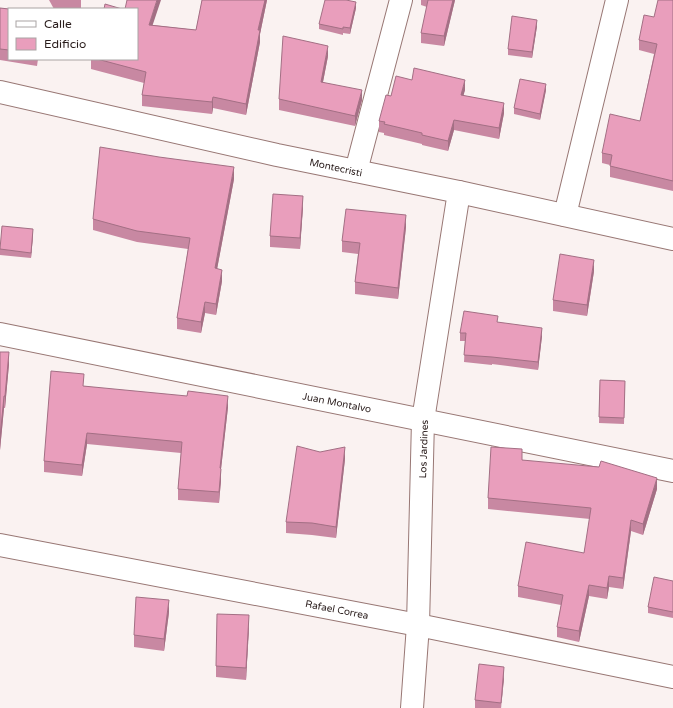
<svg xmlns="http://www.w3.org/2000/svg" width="673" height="708" viewBox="0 0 673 708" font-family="'Varela Round',sans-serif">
<rect width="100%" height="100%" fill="#faf2f1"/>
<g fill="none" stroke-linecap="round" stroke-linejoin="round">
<g stroke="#987774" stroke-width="24">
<g id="minor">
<polyline points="356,171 401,0"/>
<polyline points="459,192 673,239"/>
<polyline points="565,215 617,0"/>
<polyline points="0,334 673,471"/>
<polyline points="0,545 418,625 673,677"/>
</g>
</g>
<g stroke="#987774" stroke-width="24">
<polyline id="tertiary" points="0,92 277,155 459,192 423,420 418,625 412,708"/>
</g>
<use href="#minor" stroke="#fff" stroke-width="22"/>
<use href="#tertiary" stroke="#fff" stroke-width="22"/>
</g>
<g fill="#c888a2">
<polygon points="49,0 81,0 81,9 54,9"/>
<polygon points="202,0 267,0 260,34 260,42 246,115 213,108 212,114 142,106 142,95 144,83 91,69 91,59 137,59 153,25 196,30"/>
<polygon points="421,0 455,0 444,46 421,43 421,33 427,7 421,5"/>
<polygon points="673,0 673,191 610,177 610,165 602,163 602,153 640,121 654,54 639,50 639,40 654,17"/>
<polygon points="0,8 9,9 9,59 38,59 37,66 0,60"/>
<polygon points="356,8 350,34 343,33 343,35 319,29 319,24"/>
<polygon points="537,26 532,58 508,55 508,49"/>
<polygon points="328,56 323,82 362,100 355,126 279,110 279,99"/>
<polygon points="412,80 465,90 463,95 504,113 499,139 454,130 448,151 422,145 422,144 384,135 384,133 379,132 379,121 391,96"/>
<polygon points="546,90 540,120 514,114 514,108"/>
<polygon points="234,179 217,269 222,281 216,315 205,313 201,333 177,329 177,318 188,249 137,242 93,230 93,219"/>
<polygon points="303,207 300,249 270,247 270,236"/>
<polygon points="406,227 398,299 355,294 355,282 358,254 342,252 342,241"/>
<polygon points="33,235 31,258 0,255 0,249"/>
<polygon points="594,271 587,316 553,311 553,300"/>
<polygon points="498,323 542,336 538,370 492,364 492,365 464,362 465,341 460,341 460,333"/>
<polygon points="0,352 9,364 5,408 4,408 0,450"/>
<polygon points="600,380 625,381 624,424 599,423"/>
<polygon points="84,386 228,407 221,469 221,480 219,503 178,500 178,489 181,453 87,444 82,476 44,472 44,461"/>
<polygon points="345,459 336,538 312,535 286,533 286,522"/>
<polygon points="522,460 657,489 643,535 631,531 623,589 609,587 607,599 589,596 579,642 557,637 557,627 561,605 518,597 518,586 584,553 590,519 488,509 488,498"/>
<polygon points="673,581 673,618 648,613 648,607"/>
<polygon points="169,612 164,651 134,647 134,635"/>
<polygon points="249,627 246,680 216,677 216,666"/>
<polygon points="504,678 501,708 475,708 475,700"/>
</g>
<g fill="#a36f84">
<polygon points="157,0 161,0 149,36 149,25"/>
<polygon points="265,0 267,0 260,34 260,42 246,115 246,104 258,30"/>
<polygon points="453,0 455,0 444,46 444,36"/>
<polygon points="356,2 356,8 350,34 350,28"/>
<polygon points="537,20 537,26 532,58 532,52"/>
<polygon points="328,46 328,56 321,92 321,82"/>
<polygon points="465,80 465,90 461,105 461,95"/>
<polygon points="546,84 546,90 540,120 540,114"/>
<polygon points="362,90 362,100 355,126 355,116"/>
<polygon points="213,97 213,108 212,114 212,102"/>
<polygon points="504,103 504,113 499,139 499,128"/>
<polygon points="454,120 454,130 448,151 448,141"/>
<polygon points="234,167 234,179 215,280 215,268"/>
<polygon points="303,196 303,207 300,249 300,238"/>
<polygon points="406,215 406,227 398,299 398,288"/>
<polygon points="33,229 33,235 31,258 31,253"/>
<polygon points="594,260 594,271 587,316 587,305"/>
<polygon points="222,270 222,281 216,315 216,304"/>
<polygon points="205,302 205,313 201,333 201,322"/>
<polygon points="542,328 542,336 538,370 538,362"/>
<polygon points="9,352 9,364 5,408 5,396"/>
<polygon points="4,396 4,408 0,450 0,438"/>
<polygon points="228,396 228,407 221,469 221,480 219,503 220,468"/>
<polygon points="87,433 87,444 82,476 82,465"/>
<polygon points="345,447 345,459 336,538 336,527"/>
<polygon points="657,478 657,489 643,535 643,524"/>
<polygon points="631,520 631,531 623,589 623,578"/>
<polygon points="609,576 609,587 607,599 607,588"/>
<polygon points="589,585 589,596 579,642 579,631"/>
<polygon points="169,600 169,612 164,651 164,639"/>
<polygon points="249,615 249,627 246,680 246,668"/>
<polygon points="504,667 504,678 501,708"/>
</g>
<g fill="#e99ebc" stroke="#a36f84">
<polygon points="127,0 157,0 149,25 196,30 202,0 265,0 258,30 260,30 246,104 213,97 212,102 142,95 146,72 97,59 137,59 137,9 125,9"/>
<polygon points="325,0 346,0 356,2 350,28 343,27 343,29 319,24"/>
<polygon points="428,0 453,0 444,36 421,33"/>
<polygon points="658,0 673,0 673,181 610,166 612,155 602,153 610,114 640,121 657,44 639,40 644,15 654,17"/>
<polygon points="105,4 122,9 104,9"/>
<polygon points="0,8 9,9 9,50 0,49"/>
<polygon points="512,16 537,20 532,52 508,49"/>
<polygon points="283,36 328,46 321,82 362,90 355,116 279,99"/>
<polygon points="414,68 465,80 461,95 504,103 499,128 454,120 448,141 422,135 422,133 384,124 385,122 379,121 386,95 391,96 396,76 412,80"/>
<polygon points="520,79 546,84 540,114 514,108"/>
<polygon points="100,147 159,157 234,167 215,268 222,270 216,304 205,302 201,322 177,318 190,238 137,231 93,219"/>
<polygon points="273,194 303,196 300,238 270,236"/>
<polygon points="346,209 406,215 398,288 355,282 360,243 342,241"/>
<polygon points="2,226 33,229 31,253 0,249"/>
<polygon points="560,254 594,260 587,305 553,300"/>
<polygon points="464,311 498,316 497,322 542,328 538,362 492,357 464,355 466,333 460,333"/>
<polygon points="0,352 9,352 5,396 4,396 0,438"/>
<polygon points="51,371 84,374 83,386 187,396 188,391 228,396 220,468 221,469 219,492 178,489 182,442 87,433 82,465 44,461"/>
<polygon points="600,380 625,381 624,418 599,417"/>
<polygon points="297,446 320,452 345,447 336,527 312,523 286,522"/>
<polygon points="491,447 522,449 522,460 599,467 601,461 657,478 643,524 631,520 623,578 609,576 607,588 589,585 579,631 557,627 563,595 518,586 526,542 584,553 591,508 488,498"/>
<polygon points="654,577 673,581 673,612 648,607"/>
<polygon points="136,597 169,600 164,639 134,635"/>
<polygon points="217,614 249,615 246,668 216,666"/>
<polygon points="479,664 504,667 501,703 475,700"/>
</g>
<g text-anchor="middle" stroke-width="3" stroke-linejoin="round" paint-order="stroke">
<g font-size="10" fill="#291c1b" stroke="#fff">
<text transform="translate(336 167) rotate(12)" y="4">Montecristi</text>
<text transform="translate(337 402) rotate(11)" y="4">Juan Montalvo</text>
<text transform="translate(423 449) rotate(-88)" y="4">Los Jardines</text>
<text transform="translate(337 609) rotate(11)" y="4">Rafael Correa</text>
</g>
</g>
<rect x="8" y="8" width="130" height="52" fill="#ffffff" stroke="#a9a4a4"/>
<rect x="16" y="21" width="20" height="6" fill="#ffffff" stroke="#a9a4a4"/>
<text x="44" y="28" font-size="12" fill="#291c1b">Calle</text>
<rect x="16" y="38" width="20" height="12" fill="#e99ebc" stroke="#a9a4a4"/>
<text x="44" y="48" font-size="12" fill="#291c1b">Edificio</text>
</svg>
